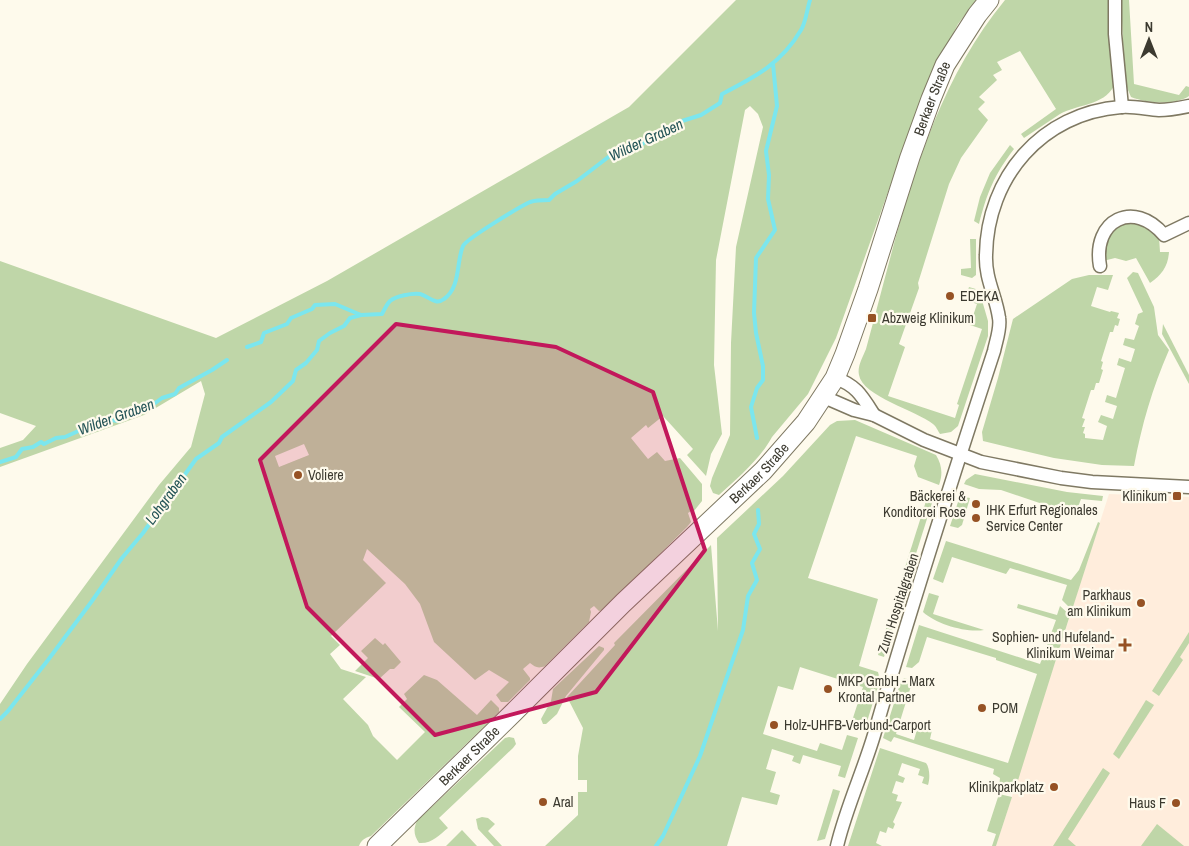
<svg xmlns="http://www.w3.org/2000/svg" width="1189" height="846" viewBox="0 0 1189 846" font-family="'Archivo Narrow',sans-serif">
<rect width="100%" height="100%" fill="#fefaec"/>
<polygon fill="#ffeddc" points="1109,494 1189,497 1189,846 996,846"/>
<g fill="#bfd6a8" fill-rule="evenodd">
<path d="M 736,0 L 976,0 L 958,24 L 925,88 L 836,338 L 808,394 L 772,437 C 761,458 737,479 719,495 L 713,493 L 710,486 L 712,478 L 730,435 L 731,343 L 736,247 L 763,127 L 758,114 L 750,106 L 745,110 L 716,260 L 714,365 L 722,434 L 711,454 L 706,476 L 687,455 L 693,449 L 663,416 L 648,428 L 646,425 L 631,438 L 648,459 L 657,452 L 665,461 L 680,458 L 702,484 L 702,501 L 694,511 L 691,511 L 688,513 L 691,522 L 687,527 L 603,610 L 599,611 L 594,606 L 590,609 L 591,612 L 589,622 L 545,666 C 538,669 535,667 530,663 L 523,669 L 530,678 L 530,680 L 508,702 L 501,702 L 496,695 L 509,682 L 489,670 L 475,680 L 434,642 L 420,604 L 405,584 L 367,549 L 363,560 L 386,583 L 331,636 L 340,645 L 330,654 L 341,669 L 366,677 L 343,699 L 368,725 L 373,736 L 397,760 L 425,732 L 399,707 L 407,699 L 404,694 L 424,675 L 437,680 L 477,715 L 491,700 L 499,708 L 499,712 L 371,836 C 365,838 361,840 359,846 L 0,846 L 0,704 L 27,664 L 159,485 L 191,447 L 205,394 L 201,381 L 144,415 L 0,467 L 0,448 L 23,440 L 36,426 L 0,413 L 0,261 L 216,338 L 327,281 L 629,107 ZM 304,444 L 309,455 L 279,467 L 275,456 Z"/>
<path d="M 1005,0 L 1110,0 L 1108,10 L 1114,86 C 1103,106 1078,104 1060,114 C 1048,122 1036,130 1024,138 L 1021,134 L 1056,109 L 1020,51 L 997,62 L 1002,70 L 993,75 L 997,80 L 979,97 L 985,102 L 978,109 L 988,120 L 961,158 L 949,184 L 918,283 L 919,288 L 899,344 L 905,347 L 888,396 L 955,418 L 959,405 L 957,404 L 982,329 L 970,325 L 977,304 L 965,300 L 969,287 L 979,290 L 988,321 L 988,336 L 958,426 L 951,432 L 940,434 C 938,431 936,426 933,424 C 917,411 862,396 859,375 C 857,366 863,357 866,349 C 899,229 924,98 1005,0 Z"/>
<path d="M 1121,0 L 1129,0 L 1134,84 L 1179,95 L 1186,86 L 1189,87 L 1189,96 C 1174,106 1147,103 1131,97 L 1125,83 Z"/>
<path d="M 1010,145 L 1014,149 C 994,175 987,193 979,224 L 974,221 L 980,197 L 990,173 Z"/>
<path d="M 1119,222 L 1142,222 L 1159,237 L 1160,252 L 1169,252 C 1168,266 1162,275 1150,283 L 1136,258 L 1126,261 L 1115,258 L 1103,261 L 1102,244 Z"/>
<polygon points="970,239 976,239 976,275 972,278 961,275 961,269 971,268"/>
<path d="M 1133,272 L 1138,273 L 1154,307 L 1158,335 L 1169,350 C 1152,389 1142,424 1134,466 L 1102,465 L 1054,458 L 983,441 L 982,432 L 998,378 L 1013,319 L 1072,279 L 1089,275 L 1113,275 L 1108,290 L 1097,287 L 1091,306 L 1110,312 L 1111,311 L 1119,313 L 1117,318 L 1120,319 L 1118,326 L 1115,325 L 1113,332 L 1110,332 L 1101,361 L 1103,362 L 1101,369 L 1103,370 L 1099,383 L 1096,383 L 1094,390 L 1091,390 L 1082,418 L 1085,419 L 1082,427 L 1085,427 L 1083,433 L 1085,434 L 1085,438 L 1103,440 L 1107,426 L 1098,422 L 1101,415 L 1113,419 L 1117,406 L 1105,402 L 1107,395 L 1116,398 L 1125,368 L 1117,365 L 1119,358 L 1131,362 L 1135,349 L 1123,345 L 1125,338 L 1134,340 L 1139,326 L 1135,324 L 1138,314 L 1143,312 L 1127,278 Z"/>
<polygon points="1163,324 1189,375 1189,384 1162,334"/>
<path d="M 855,420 L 936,455 C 942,465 943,474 939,485 L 918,477 L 914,466 L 917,456 L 856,436 L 808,578 L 878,599 L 859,666 L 878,672 L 880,680 L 865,728 L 851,724 L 863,687 L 800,667 L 793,690 L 778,686 L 763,734 L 817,751 L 820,743 L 842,750 L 847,735 L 858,738 L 845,778 L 838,776 L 841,766 L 803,755 L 800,764 L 792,761 L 794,756 L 772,749 L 766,769 L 776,772 L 770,792 L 780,795 L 777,805 L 742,797 L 727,846 L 545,846 L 578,815 L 578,792 L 587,792 L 587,780 L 578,780 L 578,756 L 583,728 L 567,697 L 615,645 L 614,643 L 711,545 L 718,631 L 717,538 L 783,476 L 830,425 L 837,421 Z"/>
<polygon points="975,474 1067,492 1103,496 1102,501 1081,499 1075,515 1001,490 979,489 964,484 966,480"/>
<polygon points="960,496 970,498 962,525 958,528 950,526"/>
<polygon points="926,501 932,503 908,579 902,577"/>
<polygon points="1098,522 1100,523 1072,610 1062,600 1067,585 1010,568 1006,574 952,557 943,583 933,579 946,541 1071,580 1079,570"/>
<path d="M 929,593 L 939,596 L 933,614 L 984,630 C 966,633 936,624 923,612 Z"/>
<polygon points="896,596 902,598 884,657 878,655"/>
<polygon points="1018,604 1057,615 1060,606 1070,615 1014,793 999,788 1000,778 993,774 994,769 894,737 891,742 883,738 900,684 904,678 907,679 911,686 896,734 914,740 918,726 932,730 930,739 1008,763 1037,674 996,660 996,658 927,637 919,662 912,668 906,667 919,625 1040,664 1056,620 1017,608"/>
<polygon points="1189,632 1189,643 1180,657 1183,660 1159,696 1152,691"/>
<polygon points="375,638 383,645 385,643 401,662 394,669 390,669 379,679 355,671 368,658 361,651"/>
<polygon points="599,646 604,648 604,650 566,696 557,714 546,724 543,724 541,719 551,701 553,689"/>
<polygon points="1146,700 1154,705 1119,759 1113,754"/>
<path d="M 509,737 L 514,738 L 516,744 L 513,748 L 439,818 L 448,828 C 439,835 432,844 419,843 C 414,836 413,829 417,821 L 505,738 Z"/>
<path d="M 880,748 L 926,763 C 930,768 930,779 928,785 L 922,783 L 924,777 L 918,775 L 920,769 L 902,763 L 898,775 L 905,778 L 903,783 L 896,781 L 892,793 L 898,795 L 896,801 L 902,802 L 893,822 L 895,824 L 893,829 L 888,827 L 886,833 L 880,831 L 876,843 L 882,846 L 848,846 Z"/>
<polygon points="1103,768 1110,773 1068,839 1076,846 1053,846"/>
<polygon points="833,789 840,791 825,839 817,841"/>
<polygon points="999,794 1012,797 996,846 992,846 996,834 987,831"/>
<polygon points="482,817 488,818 495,824 488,831 502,846 494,846 478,829 476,819"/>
<polygon points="1157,824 1184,846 1141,846"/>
<polygon points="462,830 477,846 446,846"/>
</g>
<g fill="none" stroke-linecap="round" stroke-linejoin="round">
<g stroke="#7be6ee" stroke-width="4">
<path d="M 247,347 L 261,342 L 264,333 L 287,324 L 291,318 L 312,309 L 315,305 L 335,304 L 361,315 L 382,314 C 384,310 387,304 390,301 C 396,296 412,293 420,294 C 429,296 435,306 444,299 C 461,287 456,262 463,246 C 466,239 521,206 530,202 C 536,200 543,200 549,200 L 555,194 L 577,181 L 611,155 L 639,147 L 651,136 L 679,122 L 701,115 L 720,103 L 722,94 C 755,77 781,64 801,30 C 806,22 807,9 810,0"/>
<polyline points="757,438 751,407 757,388 763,380 763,366 756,333 754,313 756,258 775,230 768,199 769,175 766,151 777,106 773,64"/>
<polyline points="0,462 16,457 22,449 33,447 41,442 44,444 56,438 65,437 94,424 103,425 111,420 118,421 124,416 147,409 162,398 175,394 179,388 212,370 227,360"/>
<polyline points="0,719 8,711 48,660 92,601 122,558 143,533 196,459 219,443 222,437 271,402 293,381 296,370 306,363 317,350 319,341 330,333 344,326 350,318 361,315"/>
<polyline points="656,846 663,836 700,756 743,630 748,596 757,580 752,563 760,549 754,534 759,524 758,510"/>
</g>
<g stroke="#7f7963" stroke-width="15">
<g id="street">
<polyline points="1115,0 1115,34 1122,107"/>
<path d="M 1100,266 C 1092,220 1134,199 1164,235 L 1189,223"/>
<path d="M 835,378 C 856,385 862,396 874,415"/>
<polyline points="824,397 854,410 874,415 924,440 981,462 1061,478 1092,482 1189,487"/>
<path d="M 837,846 C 846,808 863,772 874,735 C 911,606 952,479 994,351 C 996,341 1001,328 999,318 C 996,296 985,279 986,255 C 987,177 1042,113 1121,107 C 1134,106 1146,109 1159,110 C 1169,110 1179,108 1189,106"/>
</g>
</g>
<g stroke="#7f7963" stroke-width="21">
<g id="secondary">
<path id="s1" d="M 377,846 L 514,712 L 623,603 L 763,471 L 806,422 L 835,378 L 845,354 L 868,289 L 910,157 L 931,99 L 945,65 L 977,15 L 989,0"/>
</g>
</g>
<use href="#street" stroke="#fff" stroke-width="12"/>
<use href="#secondary" stroke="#fff" stroke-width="19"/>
</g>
<path fill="#c2185b" fill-opacity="0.2" stroke="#c2185b" stroke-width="4" stroke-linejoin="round" d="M 396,324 L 556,347 L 653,392 L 705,550 L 596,692 L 435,735 L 307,607 L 260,460 Z"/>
<g fill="#965224" stroke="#fefaec" stroke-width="2">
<circle cx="950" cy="296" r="5"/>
<rect x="867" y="313" width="10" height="10" rx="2.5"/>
<circle cx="298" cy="475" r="5"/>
<rect x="1172" y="491" width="10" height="10" rx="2.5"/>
<circle cx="976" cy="504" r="5"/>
<circle cx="976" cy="518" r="5"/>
<circle cx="1141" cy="603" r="5"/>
<path d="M1122.5 637.5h5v5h5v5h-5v5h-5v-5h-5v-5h5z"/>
<circle cx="828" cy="689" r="5"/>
<circle cx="982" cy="708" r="5"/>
<circle cx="774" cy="725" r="5"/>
<circle cx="1054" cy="787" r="5"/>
<circle cx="543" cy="802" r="5"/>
<circle cx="1176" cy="803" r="5"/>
</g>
<g text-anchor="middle" stroke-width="4.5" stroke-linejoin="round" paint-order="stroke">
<g font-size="14" fill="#3c3a30" stroke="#fefaec">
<text dy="5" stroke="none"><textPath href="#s1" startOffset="952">Berkaer Straße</textPath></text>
<text dy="5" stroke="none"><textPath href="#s1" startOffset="534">Berkaer Straße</textPath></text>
<text transform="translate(898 603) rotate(-72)" y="5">Zum Hospitalgraben</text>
<text dy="5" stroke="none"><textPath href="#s1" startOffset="129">Berkaer Straße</textPath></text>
</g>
<g font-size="14" fill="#3c3a30" stroke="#fefaec" text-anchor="start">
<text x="960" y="301">EDEKA</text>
<text x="882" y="323">Abzweig Klinikum</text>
<text x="308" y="480">Voliere</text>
<text x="966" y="501" text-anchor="end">Bäckerei &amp;<tspan x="966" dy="16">Konditorei Rose</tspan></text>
<text x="1167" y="501" text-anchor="end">Klinikum</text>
<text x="986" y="515">IHK Erfurt Regionales<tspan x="986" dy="16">Service Center</tspan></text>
<text x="1131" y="600" text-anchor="end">Parkhaus<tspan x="1131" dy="16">am Klinikum</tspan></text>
<text x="1114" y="642" text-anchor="end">Sophien- und Hufeland-<tspan x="1114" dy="16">Klinikum Weimar</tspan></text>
<text x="838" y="686">MKP GmbH - Marx<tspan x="838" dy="16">Krontal Partner</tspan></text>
<text x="992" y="713">POM</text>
<text x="784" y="730">Holz-UHFB-Verbund-Carport</text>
<text x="1044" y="792" text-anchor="end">Klinikparkplatz</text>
<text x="553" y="807">Aral</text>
<text x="1166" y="808" text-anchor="end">Haus F</text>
</g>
<g font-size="15" font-style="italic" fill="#245457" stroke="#fefaec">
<text transform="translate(646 140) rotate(-25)" y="5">Wilder Graben</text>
<text transform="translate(116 417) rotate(-20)" y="5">Wilder Graben</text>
<text transform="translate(166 499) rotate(-54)" y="5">Lohgraben</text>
</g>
</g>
<g transform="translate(1149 40)" stroke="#fefaec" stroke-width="4" paint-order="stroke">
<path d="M0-4L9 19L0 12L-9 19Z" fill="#3c3a30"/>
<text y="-8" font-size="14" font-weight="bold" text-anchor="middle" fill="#3c3a30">N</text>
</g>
</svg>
